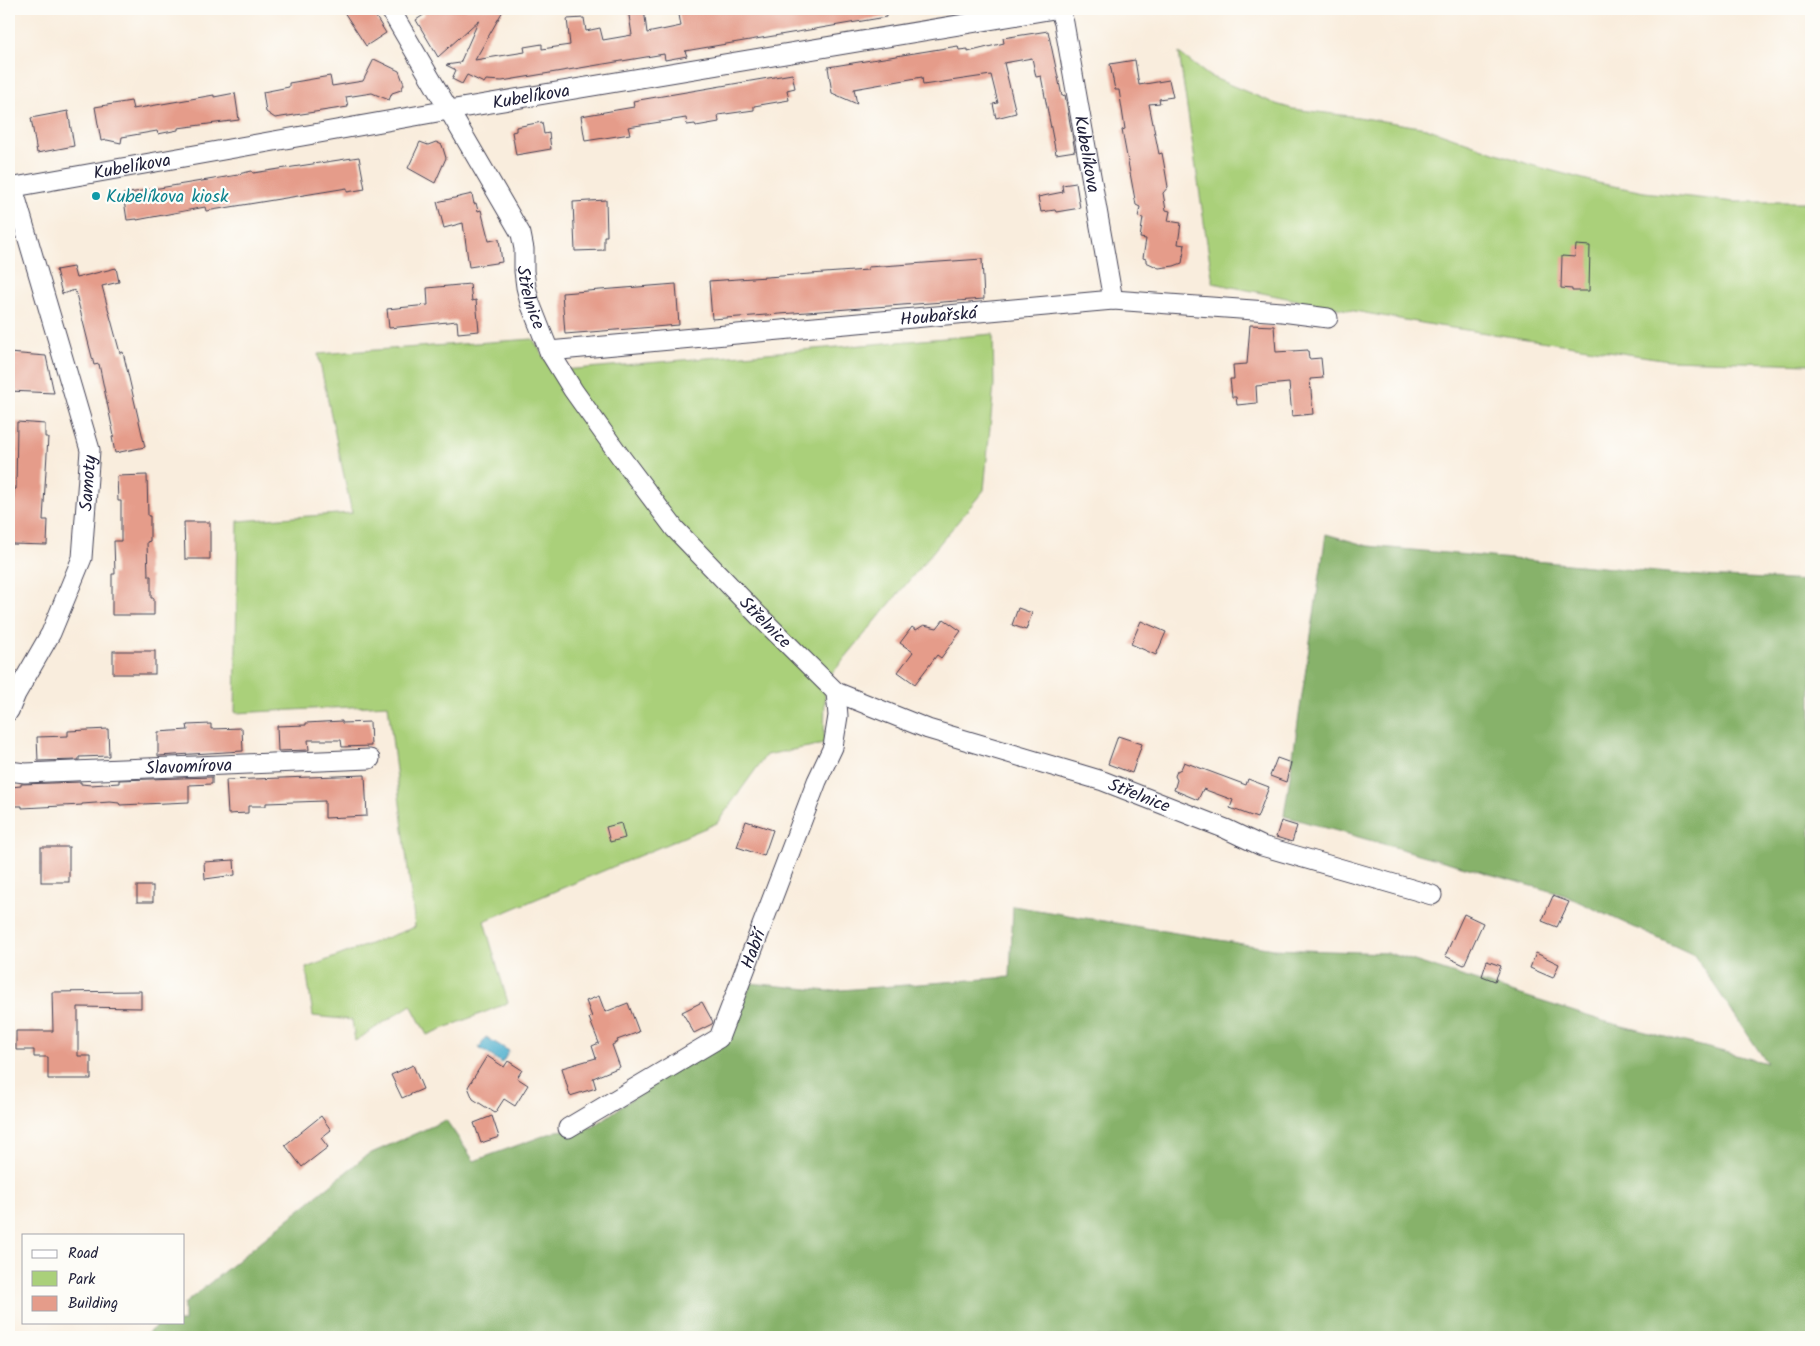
<svg xmlns="http://www.w3.org/2000/svg" width="1820" height="1346" viewBox="0 0 1820 1346" font-family="Kalam,sans-serif">
<rect width="100%" height="100%" fill="#fdfcf7"/>
<filter id="ink" filterUnits="userSpaceOnUse"><feTurbulence type="fractalNoise" baseFrequency=".02" numOctaves="2"/><feDisplacementMap in="SourceGraphic" scale="10" xChannelSelector="R" yChannelSelector="G"/><feConvolveMatrix kernelMatrix="1 2 1 2 8 2 1 2 1" color-interpolation-filters="sRGB"/></filter>
<filter id="wash" filterUnits="userSpaceOnUse"><feTurbulence type="fractalNoise" baseFrequency=".0096" numOctaves="4" result="noise"/><feDisplacementMap in="SourceGraphic" scale="20" xChannelSelector="R" yChannelSelector="G"/><feGaussianBlur stdDeviation="1.12" result="paint"/><feColorMatrix in="noise" values="0 0 0 0 0 0 0 0 0 0 0 0 0 0 0 0 0 1.4 0 .05"/><feComposite in="paint" operator="in"/></filter>
<g filter="url(#wash)">
<rect width="100%" height="100%" fill="#f9eddd"/>
<g fill="#aad07a" stroke="#66795a">
<polygon points="1179,53 1209,76 1276,104 1293,109 1358,117 1426,128 1531,165 1598,183 1644,192 1735,202 1811,202 1811,364 1669,360 1439,326 1326,306 1213,283"/>
<polygon points="993,334 994,385 984,490 830,676 825,692 824,744 766,755 717,823 484,921 508,1003 427,1035 411,1005 355,1041 352,1020 313,1016 306,968 415,927 388,705 235,713 238,521 352,513 318,354 533,339 552,371"/>
</g>
<polygon fill="#87b26a" stroke="#546a52" points="1326,534 1368,546 1701,576 1811,581 1811,1337 143,1337 161,1322 184,1322 184,1304 367,1155 446,1120 474,1161 557,1131 593,1127 661,1078 728,1043 751,983 828,991 1010,977 1013,906 1273,949 1389,953 1603,1021 1767,1063 1694,955 1564,895 1284,816"/>
<polygon fill="#4eafcd" stroke="#386884" points="486,1037 509,1051 502,1063 479,1048"/>
<g id="blocks">
<g fill="#e59c8a">
<polygon points="342,9 371,9 386,33 366,46"/>
<polygon points="421,9 504,9 475,60 525,52 524,47 542,44 542,49 570,45 567,19 584,18 586,31 600,28 603,40 632,35 628,9 644,9 647,33 681,26 678,9 744,9 745,13 768,9 886,9 886,17 685,51 687,56 665,60 664,54 502,81 486,80 484,83 467,75 462,84 452,79 456,70 446,65 460,63 479,20 438,57 416,20 425,14"/>
<polygon points="1048,31 1062,96 1065,95 1075,151 1056,154 1041,76 1036,77 1032,58 1004,63 1016,113 996,118 993,104 998,103 991,75 923,85 922,77 854,89 857,104 832,93 828,67 958,46 959,50 968,49 968,52 1004,43 1003,38"/>
<polygon points="374,59 399,71 404,84 401,90 392,93 389,100 372,93 346,97 348,107 275,118 266,112 263,92 289,87 289,83 330,76 332,86 363,81"/>
<polygon points="1135,60 1139,85 1169,80 1173,97 1159,99 1160,103 1149,104 1159,154 1162,153 1164,164 1168,187 1163,193 1166,210 1170,211 1168,221 1181,223 1178,244 1185,245 1182,263 1174,266 1159,268 1146,262 1146,259 1143,258 1146,239 1140,238 1143,218 1138,217 1140,207 1136,205 1122,130 1125,129 1119,90 1115,90 1110,64"/>
<polygon points="792,74 795,88 787,90 789,100 754,106 754,110 718,115 719,122 696,126 695,124 687,125 686,118 628,127 630,134 585,141 581,116 634,107 633,101"/>
<polygon points="235,93 239,120 178,128 178,130 158,134 157,131 122,137 121,143 107,140 101,141 95,107 131,101 133,109 214,95 214,97"/>
<polygon points="68,111 74,146 37,153 31,118"/>
<polygon points="542,122 544,134 549,133 551,149 516,155 512,132 516,131 516,127"/>
<polygon points="420,142 428,145 436,142 442,145 446,158 435,183 408,168"/>
<polygon points="359,157 365,189 347,192 347,188 206,211 205,207 137,220 137,219 127,220 123,194 238,175 238,174 252,171 253,173"/>
<polygon points="1076,183 1080,208 1056,212 1055,210 1041,212 1038,197 1063,192 1062,185"/>
<polygon points="472,194 474,204 476,203 478,211 481,210 489,241 499,239 502,262 469,267 463,223 444,228 437,202"/>
<polygon points="606,200 607,236 604,236 604,250 575,251 573,202"/>
<polygon points="1576,245 1590,246 1589,291 1572,291 1572,289 1561,288 1562,256 1575,257"/>
<polygon points="982,259 984,299 712,319 709,281 868,270 868,267"/>
<polygon points="73,267 76,278 116,268 119,282 102,286 120,353 123,352 145,447 115,453 112,437 114,436 99,364 94,365 75,290 62,294 56,270"/>
<polygon points="470,284 472,301 476,300 479,331 458,333 457,321 389,328 387,309 428,305 427,288"/>
<polygon points="676,284 679,325 565,334 562,293"/>
<polygon points="1250,325 1274,326 1276,352 1308,350 1309,359 1321,358 1323,378 1310,379 1313,414 1292,416 1289,383 1256,386 1257,403 1237,405 1236,397 1232,397 1230,379 1234,379 1233,365 1247,364"/>
<polygon points="9,353 46,356 54,393 9,391"/>
<polygon points="17,422 45,424 45,437 48,437 43,520 48,520 47,545 12,544 14,489 16,489"/>
<polygon points="147,475 148,516 150,516 150,541 147,542 148,576 151,576 151,598 154,598 154,615 112,615 112,574 115,574 114,541 121,541 121,501 118,501 117,476"/>
<polygon points="184,522 210,522 210,559 185,559"/>
<polygon points="1018,608 1032,613 1026,630 1012,625"/>
<polygon points="944,619 961,631 941,658 937,655 915,684 898,672 913,652 900,643 912,627 916,630 924,625 937,628"/>
<polygon points="1141,621 1166,632 1156,655 1131,644"/>
<rect x="113" y="651" width="42" height="23"/>
<polygon points="342,721 342,723 370,722 371,746 342,747 341,740 308,740 309,750 278,751 277,726 306,725 306,723"/>
<polygon points="211,724 211,729 242,728 243,751 158,756 158,732 188,730 187,725"/>
<polygon points="108,729 109,756 79,757 79,760 38,761 37,737 68,736 68,731"/>
<polygon points="1118,736 1142,744 1132,773 1108,764"/>
<polygon points="1277,758 1291,763 1286,782 1270,776"/>
<polygon points="1184,762 1246,785 1248,779 1269,787 1257,818 1230,808 1233,800 1203,789 1198,800 1174,790 1177,780 1175,776 1177,771 1181,769"/>
<polygon points="365,775 367,816 325,818 325,801 266,803 266,806 248,806 248,813 228,814 226,780"/>
<polygon points="212,777 212,784 189,785 189,802 120,805 119,803 110,802 82,804 82,805 22,808 22,806 12,806 11,787 21,786 21,784 81,782 81,784 91,785 119,783 119,780"/>
<polygon points="746,821 773,830 764,856 737,847"/>
<polygon points="1281,821 1297,826 1292,842 1276,837"/>
<polygon points="621,823 625,838 610,842 606,827"/>
<rect x="41" y="847" width="28" height="35"/>
<polygon points="234,860 235,875 205,879 204,862"/>
<rect x="137" y="886" width="16" height="16"/>
<polygon points="1553,896 1569,902 1557,927 1542,921"/>
<polygon points="1464,914 1483,923 1464,965 1445,956"/>
<polygon points="1536,953 1559,964 1553,978 1530,968"/>
<polygon points="1487,961 1501,966 1495,981 1482,976"/>
<polygon points="141,991 141,1008 78,1007 78,1056 91,1056 91,1079 48,1079 48,1057 34,1057 34,1050 16,1050 16,1031 53,1031 52,992"/>
<polygon points="599,996 605,1012 628,1003 639,1032 617,1040 618,1042 612,1045 620,1067 593,1078 596,1088 570,1096 562,1068 596,1058 592,1046 599,1043 589,1018 592,1017 586,1001"/>
<polygon points="702,1002 713,1022 712,1024 694,1033 682,1012"/>
<polygon points="487,1056 504,1067 508,1061 522,1070 517,1078 528,1085 515,1106 504,1099 495,1113 473,1099 468,1087"/>
<polygon points="413,1065 423,1089 402,1098 391,1075"/>
<polygon points="321,1116 331,1130 321,1138 328,1147 302,1167 285,1145"/>
<polygon points="492,1116 499,1137 481,1143 474,1123"/>
</g>
</g>
</g>
<g filter="url(#ink)">
<use href="#blocks" fill-opacity="0" stroke="#424053" stroke-width="1"/>
<g fill="none" stroke-linecap="round" stroke-linejoin="round">
<g stroke="#424053" stroke-width="21">
<g id="minor">
<path id="s1" d="M 390,9 L 521,234 L 524,249 L 524,271 L 526,287 L 530,303 L 549,351 L 573,390 L 620,456 L 675,529 L 758,615 L 836,692 L 928,729 L 1103,781 L 1226,829 L 1262,846 L 1432,895"/>
<path id="s2" d="M 1059,9 L 1064,23 L 1113,300"/>
<path id="s3" d="M 9,188 L 449,110 L 1054,9"/>
<path id="s4" d="M 549,351 L 1113,300 L 1282,312 L 1328,318"/>
<path id="s5" d="M 9,711 L 16,694 L 51,633 L 82,558 L 90,450 L 13,188"/>
<path id="s6" d="M 9,771 L 25,773 L 370,759"/>
<path id="s7" d="M 568,1128 L 719,1038 L 817,781 L 833,747 L 838,716 L 836,692"/>
</g>
</g>
<use href="#minor" stroke="#fff" stroke-width="19"/>
</g>
</g>
<circle fill="#0f9aa8" stroke="#fdfcf7" stroke-width="2" cx="96" cy="196" r="5"/>
<g text-anchor="middle" stroke-width="4.5" stroke-linejoin="round" paint-order="stroke">
<g font-size="18" fill="#22223b" stroke="#fdfcf7">
<text dy="6" stroke="none"><textPath href="#s3" startOffset="530">Kubelíkova</textPath></text>
<text dy="6" stroke="none"><textPath href="#s2" startOffset="148">Kubelíkova</textPath></text>
<text dy="6" stroke="none"><textPath href="#s3" startOffset="125">Kubelíkova</textPath></text>
<text dy="6" stroke="none"><textPath href="#s1" startOffset="325">Střelnice</textPath></text>
<text dy="6" stroke="none"><textPath href="#s4" startOffset="391">Houbařská</textPath></text>
<text dy="6" stroke="none"><textPath href="#s5" startOffset="245">Samoty</textPath></text>
<text dy="6" stroke="none"><textPath href="#s1" startOffset="730">Střelnice</textPath></text>
<text dy="6" stroke="none"><textPath href="#s6" startOffset="180">Slavomírova</textPath></text>
<text dy="6" stroke="none"><textPath href="#s1" startOffset="1150">Střelnice</textPath></text>
<text dy="6" stroke="none"><textPath href="#s7" startOffset="271">Habří</textPath></text>
</g>
<g font-size="18" fill="#0d838f" stroke="#fdfcf7" text-anchor="start">
<text x="106" y="202">Kubelíkova kiosk</text>
</g>
</g>
<rect width="1820" height="1346" fill="none" stroke="#fdfcf7" stroke-width="30"/>
<rect x="22" y="1234" width="162" height="90" fill="#fdfcf7" stroke="#a5a5ac"/>
<rect x="32" y="1250" width="25" height="8" fill="#ffffff" stroke="#a5a5ac"/>
<text x="68" y="1258" font-size="15" fill="#22223b">Road</text>
<rect x="32" y="1271" width="25" height="15" fill="#aad07a" stroke="#a5a5ac"/>
<text x="68" y="1284" font-size="15" fill="#22223b">Park</text>
<rect x="32" y="1296" width="25" height="15" fill="#e59c8a" stroke="#a5a5ac"/>
<text x="68" y="1308" font-size="15" fill="#22223b">Building</text>
</svg>
